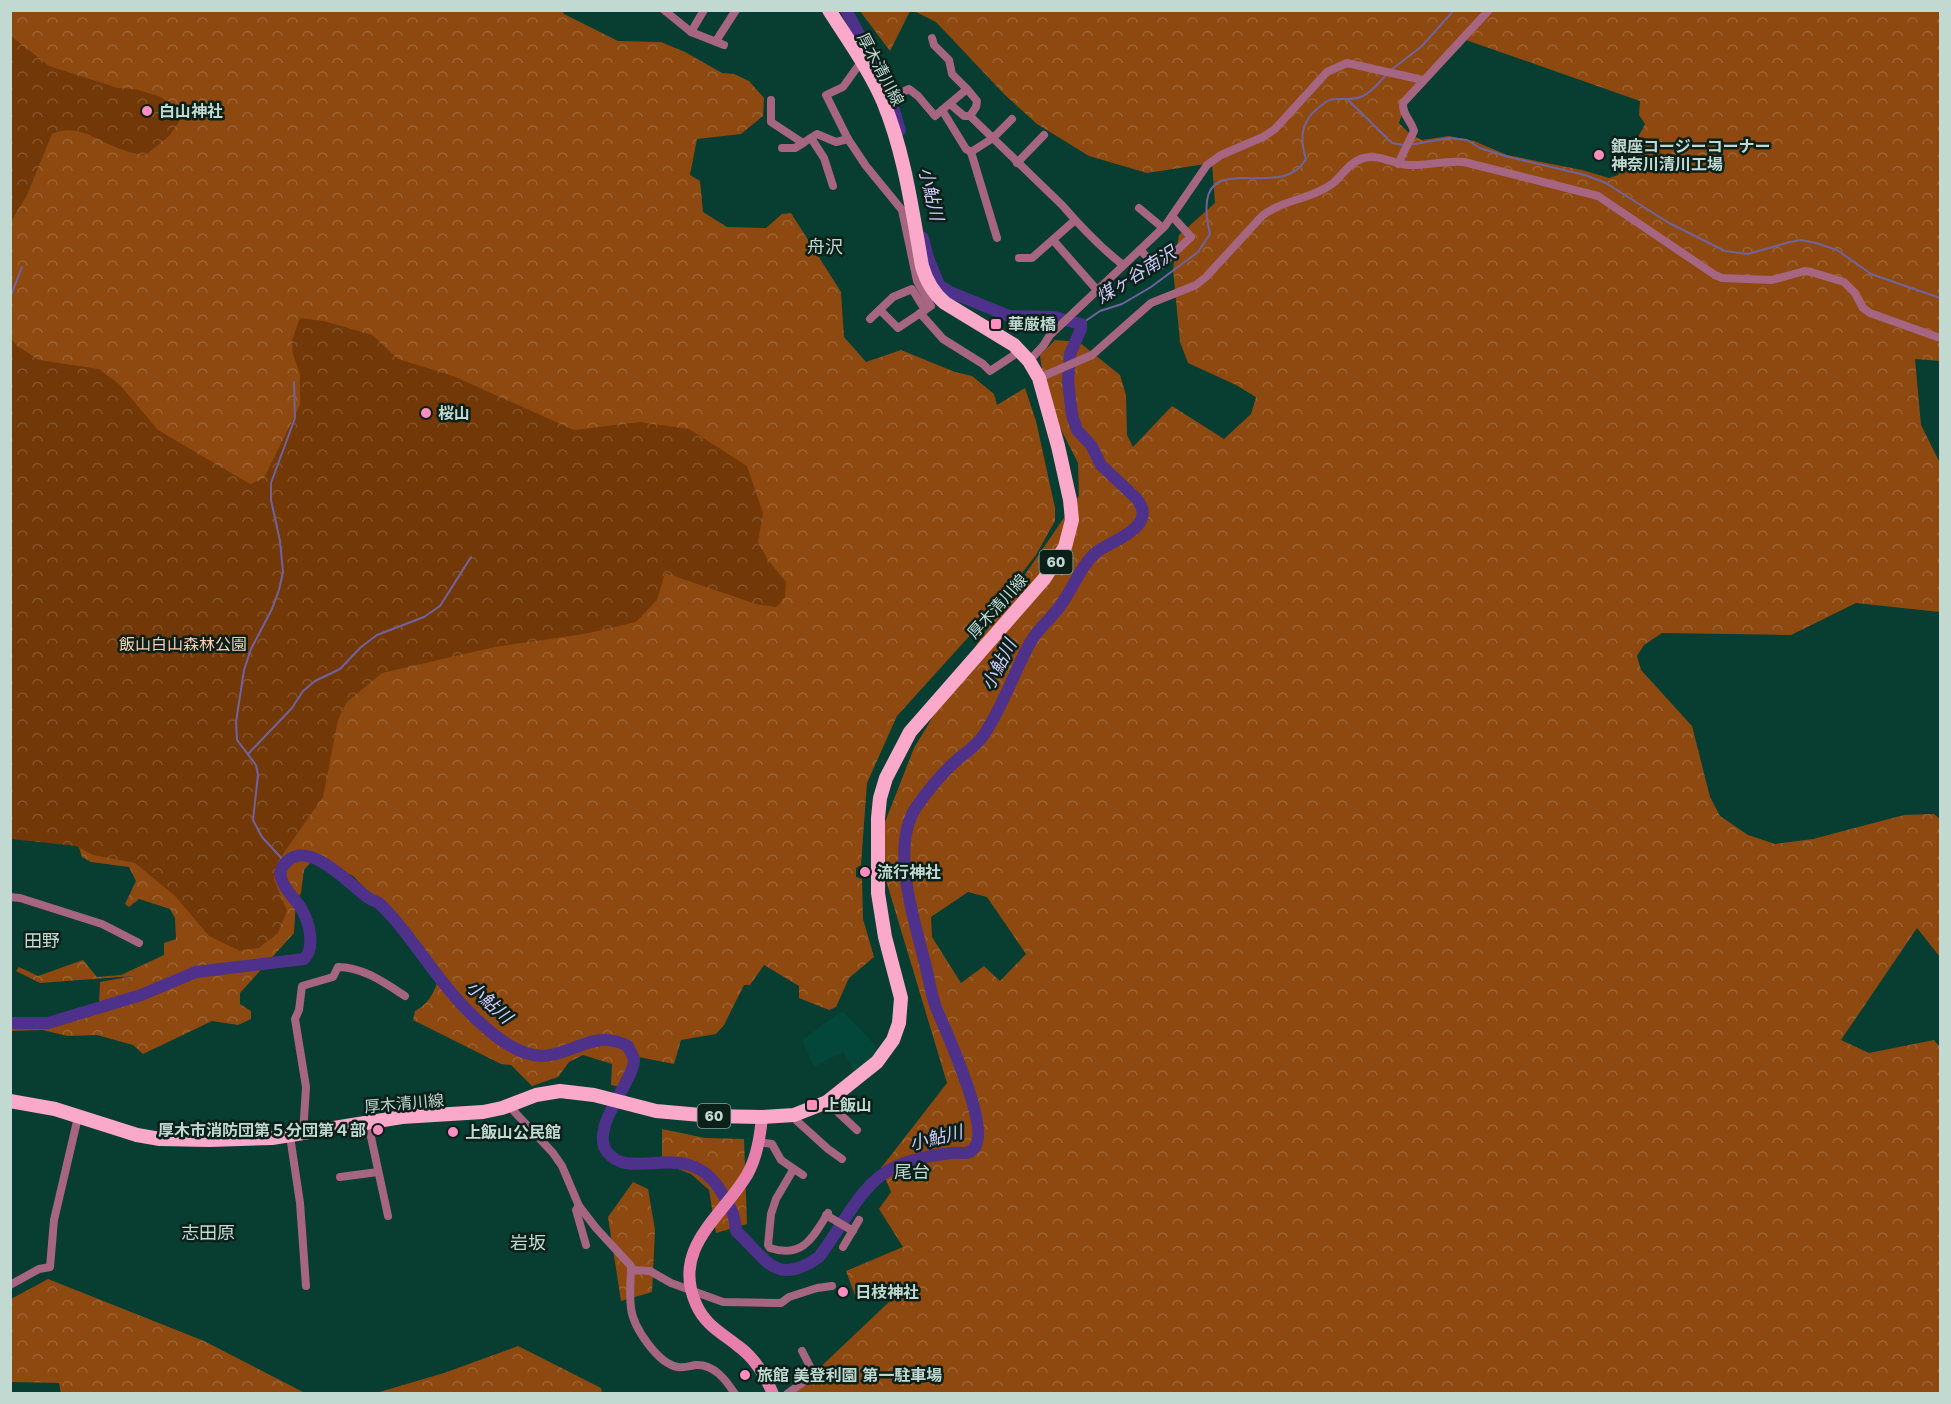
<svg xmlns="http://www.w3.org/2000/svg" width="1951" height="1404" viewBox="0 0 1951 1404" font-family="'Work Sans','Noto Sans JP',sans-serif">
<defs>
<pattern id="forest-crowns" width="20" height="18" patternUnits="userSpaceOnUse" patternTransform="scale(1.5)"><rect width="20" height="18" fill="#8e4911"/><path d="M2 6a3 3 0 1 1 6 0M12 15a3 3 0 1 1 6 0" fill="none" stroke="#9c6333"/></pattern>
<pattern id="park-crowns" width="20" height="18" patternUnits="userSpaceOnUse" patternTransform="scale(1.5)"><rect width="20" height="18" fill="#733807"/><path d="M2 6a3 3 0 1 1 6 0M12 15a3 3 0 1 1 6 0" fill="none" stroke="#85542a"/></pattern>
</defs>
<rect width="100%" height="100%" fill="#083d31"/>
<polygon fill="#024739" points="842,1011 869,1038 878,1050 854,1072 843,1052 814,1067 802,1040"/>
<g fill="url(#forest-crowns)" fill-rule="evenodd">
<path d="M 11,11 L 562,11 L 564,14 L 618,41 L 661,42 L 685,52 L 722,73 L 734,74 L 749,81 L 764,98 L 763,116 L 741,134 L 697,139 L 690,175 L 700,181 L 703,212 L 727,227 L 766,228 L 782,214 L 791,213 L 841,292 L 844,337 L 866,362 L 901,350 L 955,372 L 972,376 L 994,394 L 997,405 L 1025,388 L 1036,421 L 1055,508 L 1055,521 L 1036,555 L 992,611 L 897,716 L 867,783 L 861,865 L 856,868 L 856,877 L 862,879 L 863,919 L 874,957 L 849,978 L 836,1007 L 829,1010 L 799,998 L 799,986 L 764,965 L 750,985 L 744,985 L 724,1025 L 716,1034 L 681,1040 L 674,1064 L 633,1056 L 621,1087 L 611,1085 L 612,1064 L 583,1055 L 569,1062 L 558,1077 L 532,1086 L 511,1065 L 501,1064 L 413,1020 L 415,1011 C 427,1005 433,995 437,983 L 418,959 L 415,942 L 399,923 L 353,876 L 332,866 L 311,862 L 304,870 L 301,893 L 296,901 L 294,933 L 240,993 L 240,1004 L 251,1011 L 251,1019 L 238,1025 L 212,1021 L 143,1054 L 133,1045 L 97,1035 L 68,1036 L 42,1030 L 11,1031 L 11,1017 L 19,1018 L 28,1023 L 104,1010 L 99,1004 L 100,982 L 133,976 L 40,983 L 16,971 L 19,967 L 38,976 L 83,960 L 97,977 L 121,975 L 164,955 L 164,943 L 176,939 L 175,918 L 170,909 L 139,899 L 129,907 L 125,904 L 136,881 L 129,867 L 91,862 L 82,857 L 77,841 L 10,800 Z"/>
<polygon points="860,11 910,11 890,51"/>
<path d="M 914,11 L 1940,11 L 1940,361 L 1915,359 L 1921,425 L 1940,463 L 1940,612 L 1856,603 L 1791,635 L 1662,633 L 1644,645 L 1637,656 L 1641,670 L 1692,726 L 1710,797 L 1720,816 L 1748,835 L 1775,844 L 1813,839 L 1904,815 L 1934,814 L 1940,819 L 1940,957 L 1917,928 L 1841,1040 L 1869,1053 L 1934,1040 L 1940,1047 L 1940,1393 L 792,1394 L 890,1301 L 881,1286 L 856,1298 L 846,1271 L 903,1247 L 879,1209 L 891,1192 L 881,1168 L 947,1083 L 885,877 L 885,822 L 914,748 L 973,650 L 1079,496 L 1078,463 L 1046,400 L 1040,355 L 1055,340 L 1079,342 L 1120,375 L 1126,395 L 1127,435 L 1133,447 L 1172,406 L 1224,439 L 1251,414 L 1256,397 L 1236,385 L 1188,363 L 1180,342 L 1173,269 L 1179,235 L 1215,203 L 1212,163 L 1147,173 L 1089,156 L 1037,124 L 1005,95 L 936,22 ZM 1463,39 L 1640,101 L 1639,115 L 1645,124 L 1618,175 L 1609,178 L 1582,170 L 1507,155 L 1474,141 L 1449,136 L 1422,140 L 1410,134 L 1399,123 L 1405,105 ZM 968,892 L 987,897 L 1026,954 L 1000,981 L 984,966 L 961,983 L 932,937 L 931,917 Z"/>
<polygon points="662,1129 705,1138 744,1139 747,1224 716,1233 709,1190 691,1174 662,1163"/>
<polygon points="633,1182 648,1189 655,1230 652,1292 621,1301 608,1217"/>
<polygon points="48,1279 204,1341 305,1393 61,1394 59,1383 11,1382 11,1299"/>
<polygon points="518,1346 601,1388 602,1393 376,1393 444,1373"/>
</g>
<g fill="url(#park-crowns)">
<path d="M 11,36 L 49,66 L 118,88 L 135,89 L 161,97 L 175,108 L 179,122 L 170,135 L 146,155 C 138,154 130,153 123,150 C 98,142 78,122 52,134 L 27,195 L 11,222 Z"/>
<polygon points="300,318 324,321 372,335 398,359 453,376 574,430 640,422 689,429 747,466 763,513 758,542 768,560 786,582 785,597 776,607 756,604 665,573 657,600 636,622 584,634 495,647 382,673 346,703 338,720 323,797 278,861 274,880 287,911 278,933 259,948 240,951 209,936 175,896 135,863 93,855 76,846 11,839 11,338 16,345 39,360 99,369 120,385 158,430 250,484 264,478 300,405 300,374 293,354 292,340"/>
</g>
<g fill="none" stroke-linecap="round" stroke-linejoin="round">
<g stroke="#70639f" stroke-width="2">
<polyline points="1391,70 1422,46 1454,10"/>
<polyline points="1348,100 1392,143 1403,145"/>
<polyline points="1409,145 1449,138 1467,140 1480,148 1509,157 1585,175 1606,183 1669,223 1725,251 1748,254 1790,242 1801,240 1816,243 1837,250 1871,274 1940,298"/>
<polyline points="10,298 22,267"/>
<path d="M 1081,324 L 1100,311 L 1122,304 L 1151,287 L 1198,252 L 1210,234 C 1187,137 1280,207 1306,159 C 1300,140 1300,122 1318,108 C 1321,106 1326,101 1330,100 C 1340,97 1350,102 1363,96 C 1373,91 1379,82 1387,74"/>
<polyline points="248,754 292,708 303,691 315,681 340,669 361,647 377,635 424,617 440,606 471,557"/>
<polyline points="286,863 262,837 253,820 258,775 256,765 237,740 236,722 244,670 251,649 272,609 279,590 283,572 280,541 271,500 271,483 295,418 294,382"/>
</g>
<g stroke="#4d318a" stroke-width="12">
<path d="M 846,10 C 867,49 888,87 900,130"/>
<path d="M 10,1023 L 48,1023 L 141,995 L 196,972 L 304,959 C 316,947 309,922 301,908 C 292,894 267,875 290,859 C 313,843 351,886 367,897 C 371,900 375,901 379,903 C 384,908 390,914 395,920 C 422,952 444,989 475,1018 C 493,1035 523,1061 550,1055 C 579,1050 597,1030 628,1046 C 629,1050 633,1055 634,1059 C 636,1079 587,1129 608,1153 C 633,1183 688,1135 722,1193 C 731,1208 735,1215 736,1231 C 766,1258 775,1288 819,1257 C 842,1228 860,1183 895,1167 C 912,1159 932,1155 951,1153 C 957,1152 964,1154 970,1152 C 972,1150 975,1148 976,1145 C 988,1123 947,1034 937,1010 C 931,995 929,979 925,963 C 914,919 889,846 917,806 C 929,789 943,772 958,759 C 967,752 976,746 983,736 C 1003,707 1013,674 1030,643 C 1038,628 1051,619 1060,606 C 1070,593 1076,578 1085,565 C 1089,559 1093,555 1098,551 C 1114,540 1158,527 1137,499 L 1101,465 L 1091,445 L 1077,430 L 1072,415 L 1068,381 L 1070,354 L 1081,329 L 1081,324 L 1054,317 L 1009,316 L 950,292 L 939,285 L 928,258 L 923,238"/>
</g>
<g stroke="#a66581" stroke-width="8">
<polyline points="664,10 691,32 724,45"/>
<polyline points="691,32 704,10"/>
<polyline points="716,41 736,10"/>
<polyline points="861,62 843,87 826,95 848,139 866,166 902,210 917,281 931,306 898,328 880,310"/>
<polyline points="967,89 977,101 976,107 970,116"/>
<polyline points="771,100 771,122 803,143 817,134 836,142 848,139"/>
<polyline points="883,101 909,89 918,96 935,116 967,89 952,74 949,60 934,45 932,38"/>
<path d="M 950,104 L 964,116 L 970,116 L 1062,205 C 1081,227 1100,247 1123,265"/>
<polyline points="942,110 966,149 971,152"/>
<polyline points="811,138 824,158 833,186"/>
<polyline points="782,148 795,148 803,143"/>
<polyline points="1017,163 1044,135"/>
<path d="M 1398,164 L 1414,131 C 1411,120 1402,115 1403,103 L 1489,10"/>
<polyline points="1139,208 1163,228"/>
<polyline points="997,238 971,152 993,138 1012,119"/>
<polyline points="1053,240 1097,290"/>
<polyline points="1140,250 1158,268 1191,237 1172,216"/>
<polyline points="1019,258 1032,258 1074,221"/>
<polyline points="920,313 943,339 983,364 990,371 1020,351"/>
<polyline points="870,319 893,297 912,289 925,310"/>
<polyline points="1029,361 1043,346 1050,335 1165,226 1207,165 1221,155 1263,137 1275,129 1327,72 1347,63 1423,80"/>
<path d="M 1039,378 L 1092,355 L 1151,303 L 1196,285 L 1206,277 L 1262,216 C 1284,199 1310,200 1332,184 C 1342,176 1350,161 1364,158 C 1379,154 1394,164 1409,165 C 1427,166 1445,160 1464,162 L 1598,196 L 1715,275 L 1722,278 L 1772,280 L 1805,271 L 1811,272 L 1844,282 L 1855,293 L 1863,308 L 1870,313 L 1940,338"/>
<polyline points="10,897 20,898 102,924 139,943"/>
<polyline points="827,1102 857,1130"/>
<path d="M 508,1105 L 553,1153 L 562,1166 L 579,1206 L 596,1228 L 631,1266 C 631,1279 629,1294 631,1308 C 633,1327 658,1364 678,1367 C 684,1368 690,1366 696,1365 C 714,1364 726,1380 735,1394"/>
<polyline points="794,1115 797,1121 828,1149 842,1159"/>
<polyline points="368,1123 388,1216"/>
<path d="M 303,1134 L 306,1087 L 295,1019 L 299,1010 L 302,986 L 333,977 L 338,967 C 363,967 385,983 405,996"/>
<polyline points="290,1136 300,1203 306,1286"/>
<polyline points="759,1142 772,1144 781,1160 803,1175"/>
<path d="M 793,1170 L 776,1199 L 771,1214 L 768,1245 L 770,1248 C 803,1259 813,1237 828,1213"/>
<polyline points="340,1177 378,1172"/>
<polyline points="579,1206 576,1210 586,1245"/>
<polyline points="826,1215 853,1231"/>
<polyline points="843,1247 859,1220"/>
<polyline points="631,1270 650,1271 671,1283 723,1302 781,1303 789,1297 817,1288 832,1286"/>
<polyline points="10,1285 39,1269 50,1267 54,1220 78,1117"/>
<polyline points="787,1394 814,1374 802,1351"/>
</g>
<path stroke="#e67fac" stroke-width="12" d="M 762,1117 C 760,1137 757,1157 747,1175 C 722,1217 671,1248 696,1304 C 705,1325 722,1333 738,1346 C 755,1358 765,1375 773,1394"/>
<path stroke="#faa9ca" stroke-width="14" d="M 10,1101 L 55,1109 L 137,1135 L 160,1139 L 209,1140 L 272,1138 L 402,1117 L 483,1112 L 502,1108 L 536,1095 L 560,1091 L 594,1095 L 656,1111 L 712,1116 L 762,1117 L 794,1115 L 827,1102 L 877,1062 L 893,1040 L 899,1023 L 901,998 L 885,937 L 878,893 L 878,818 L 880,798 L 886,778 L 910,732 L 1044,579 L 1065,547 L 1072,520 L 1070,500 L 1058,446 L 1039,378 L 1029,361 L 1014,345 L 945,303 C 933,293 926,280 922,266 C 912,210 905,154 883,101 C 869,69 848,40 829,10"/>
</g>
<g fill="#fd8ebf" stroke="#0c201a" stroke-width="2">
<circle cx="147" cy="111" r="6"/>
<circle cx="1599" cy="155" r="6"/>
<rect x="990" y="318" width="12" height="12" rx="3"/>
<circle cx="426" cy="413" r="6"/>
<circle cx="865" cy="872" r="6"/>
<rect x="806" y="1099" width="12" height="12" rx="3"/>
<circle cx="378" cy="1130" r="6"/>
<circle cx="453" cy="1132" r="6"/>
<circle cx="843" cy="1292" r="6"/>
<circle cx="745" cy="1375" r="6"/>
</g>
<g text-anchor="middle" stroke-width="5" stroke-linejoin="round" paint-order="stroke">
<g fill="#0c201a" stroke="#8ba29a" stroke-width="1.5">
<rect x="1039.5" y="550" width="33" height="24" rx="4.5"/>
<rect x="697.5" y="1104" width="33" height="24" rx="4.5"/>
</g>
<g font-size="15" font-weight="bold" fill="#c1d9d1">
<text x="1056" y="567">60</text>
<text x="714" y="1121">60</text>
</g>
<g font-size="16" fill="#c1d9d1" stroke="#0c201a">
<text transform="translate(881 69) rotate(62)" y="6">厚木清川線</text>
<text transform="translate(997 606) rotate(-48)" y="6">厚木清川線</text>
<text transform="translate(404 1103) rotate(-5)" y="6">厚木清川線</text>
</g>
<g font-size="16" font-weight="bold" fill="#c1d9d1" stroke="#0c201a" text-anchor="start">
<text x="159" y="117">白山神社</text>
<text x="1611" y="152">銀座コージーコーナー<tspan x="1611" dy="18">神奈川清川工場</tspan></text>
<text x="1008" y="330">華厳橋</text>
<text x="438" y="419">桜山</text>
<text x="877" y="878">流行神社</text>
<text x="824" y="1111">上飯山</text>
<text x="366" y="1136" text-anchor="end">厚木市消防団第５分団第４部</text>
<text x="465" y="1138">上飯山公民館</text>
<text x="855" y="1298">日枝神社</text>
<text x="757" y="1381">旅館 美登利園 第一駐車場</text>
</g>
<g font-size="16" fill="#ffceb0" stroke="#0c201a">
<text x="183" y="650">飯山白山森林公園</text>
</g>
<g font-size="18" font-style="italic" fill="#d2c9fb" stroke="#0c201a">
<text transform="translate(931 194) rotate(77)" y="6">小鮎川</text>
<text transform="translate(1136 275) rotate(-32)" y="6">煤ヶ谷南沢</text>
<text transform="translate(999 665) rotate(-63)" y="6">小鮎川</text>
<text transform="translate(489 1002) rotate(42)" y="6">小鮎川</text>
<text transform="translate(936 1138) rotate(-14)" y="6">小鮎川</text>
</g>
<g font-size="18" fill="#c1d9d1" stroke="#0c201a">
<text x="825" y="253">舟沢</text>
<text x="42" y="947">田野</text>
<text x="912" y="1178">尾台</text>
<text x="208" y="1239">志田原</text>
<text x="528" y="1249">岩坂</text>
</g>
</g>
<rect width="1951" height="1404" fill="none" stroke="#c1d9d1" stroke-width="24"/>
</svg>
